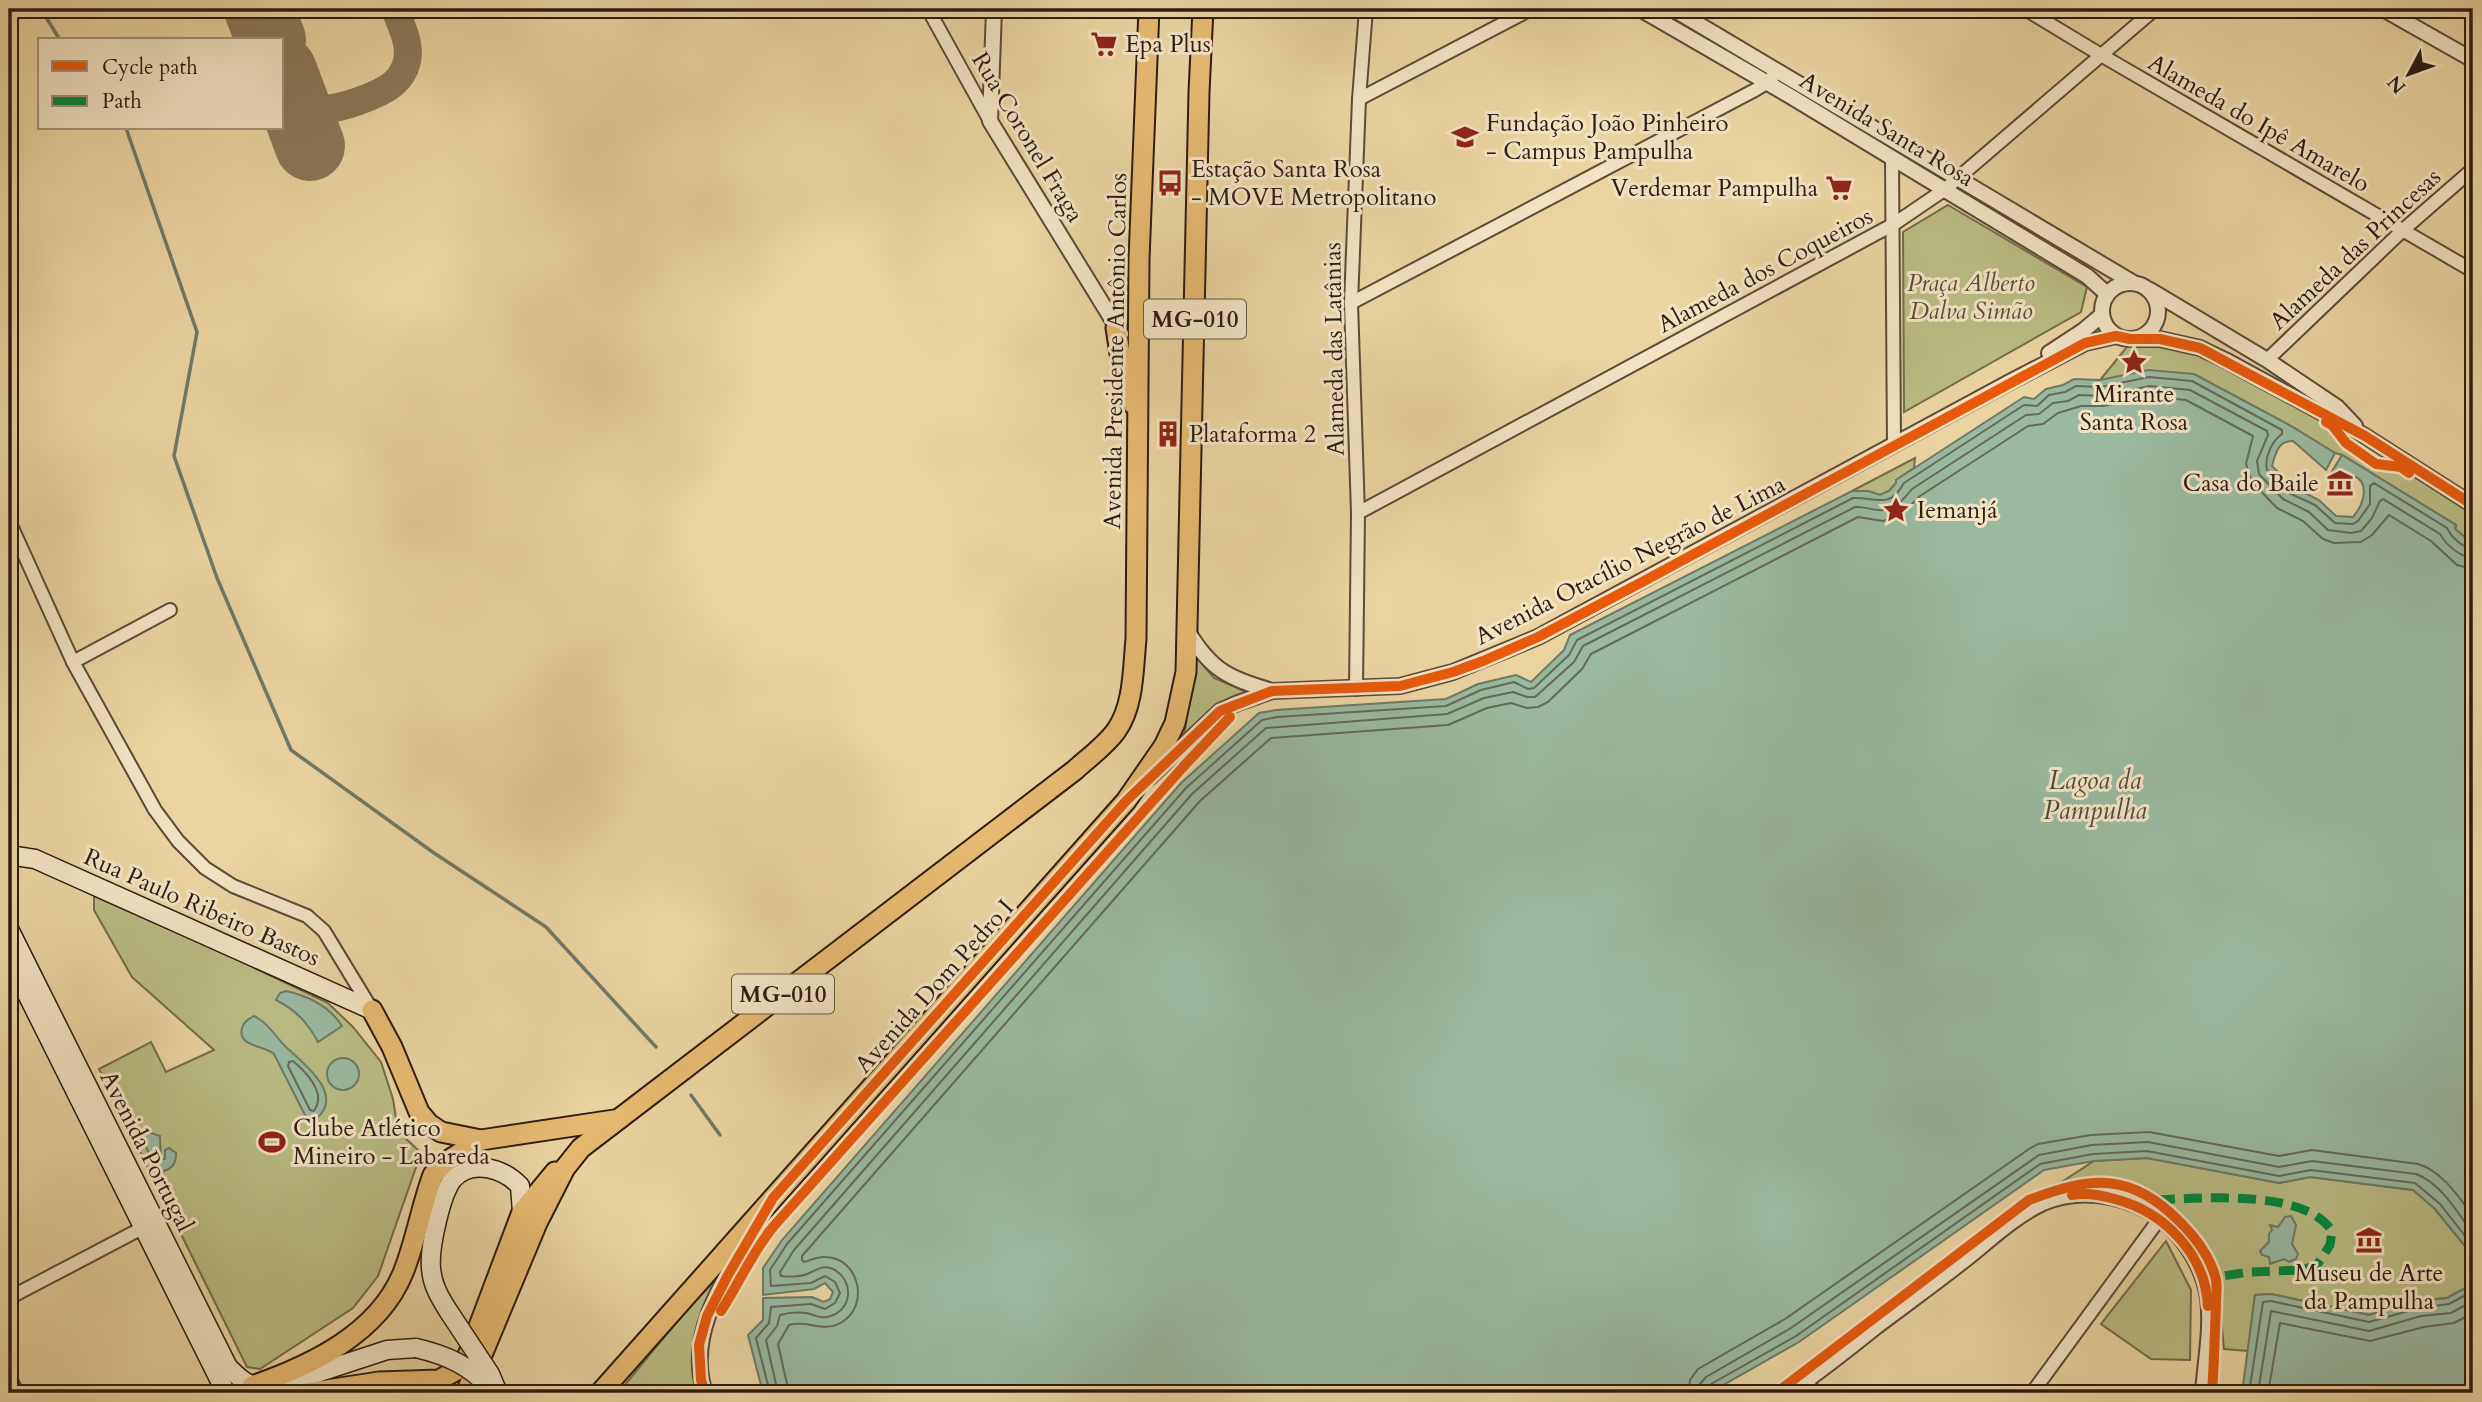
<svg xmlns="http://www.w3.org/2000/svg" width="2482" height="1402" viewBox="0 0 2482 1402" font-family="Cardo,serif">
<rect width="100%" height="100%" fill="#ebd4a2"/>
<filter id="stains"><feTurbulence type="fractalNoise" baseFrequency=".00286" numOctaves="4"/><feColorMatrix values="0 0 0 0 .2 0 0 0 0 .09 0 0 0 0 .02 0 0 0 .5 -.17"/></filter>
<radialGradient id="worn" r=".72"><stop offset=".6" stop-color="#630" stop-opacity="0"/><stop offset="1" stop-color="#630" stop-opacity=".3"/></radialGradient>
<g fill="#b9bc84" stroke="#746c4b" stroke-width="2">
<polygon points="1948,205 2087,287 2081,312 1904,412 1903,232"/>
<polygon points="2167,341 2200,348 2335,425 2473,510 2473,544 2455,529 2456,525 2342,455 2335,453 2291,426 2194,374 2100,380 2130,343"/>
<polygon points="1915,458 1914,468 1896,480 1896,483 1889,491 1880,495 1868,491 1852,491"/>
<polygon points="1196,657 1214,678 1249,693 1184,736"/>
<polygon points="94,896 232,957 328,1003 353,1027 381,1062 393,1099 398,1131 421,1153 378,1276 353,1308 260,1369 247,1367 99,1069 151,1042 166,1072 214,1050 132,977 94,910"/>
<path d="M 2147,1158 L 2279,1183 L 2310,1177 L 2413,1190 L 2435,1209 L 2473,1256 L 2473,1284 L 2447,1298 L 2417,1301 L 2369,1315 L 2271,1294 L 2255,1295 L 2248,1351 L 2224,1349 C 2222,1332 2222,1313 2218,1296 C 2205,1243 2160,1196 2105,1187 C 2082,1183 2059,1191 2037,1198 L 2094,1161 Z"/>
<polygon points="2166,1241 2191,1290 2190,1360 2151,1359 2101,1324"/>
<polygon points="718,1277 722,1283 705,1349 709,1393 618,1393 685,1312"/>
</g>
<g fill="#99b9a0" stroke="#6e7a67" stroke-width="2">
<path d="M 2148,370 L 2194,374 L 2291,426 L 2335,453 L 2326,470 L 2293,441 C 2278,441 2276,452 2272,466 L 2293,487 L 2319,500 L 2336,516 L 2353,517 C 2364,504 2372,480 2349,474 C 2343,473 2336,473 2331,473 L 2342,455 L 2456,525 L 2455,529 L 2473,544 L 2473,1256 L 2435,1209 L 2413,1190 L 2310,1177 L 2279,1183 L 2147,1158 L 2094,1161 L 2044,1170 L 1799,1342 L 1709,1393 L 763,1393 L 748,1335 L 763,1320 L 763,1298 L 812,1297 L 824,1302 L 830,1299 L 833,1292 L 825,1283 L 814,1289 L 763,1295 L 763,1268 L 782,1240 L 1181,783 L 1259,713 L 1276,710 L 1446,699 L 1478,684 L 1516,675 L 1531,682 L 1564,650 L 1570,635 L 1852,491 L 1868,491 L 1880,495 L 1889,491 L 1896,483 L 1896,480 L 2024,397 L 2034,399 L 2046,389 L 2063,385 L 2074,379 L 2100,380 Z"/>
<path d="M 286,991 C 308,996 330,1007 342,1026 L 318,1042 C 308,1023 296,1010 276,1000 L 280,993 Z"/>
<path d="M 254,1016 C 268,1023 275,1036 286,1047 C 302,1062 345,1094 317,1118 L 311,1120 L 305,1115 L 274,1054 C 264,1045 237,1047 242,1028 C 244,1021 249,1019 254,1016 Z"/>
<circle cx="343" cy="1074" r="16"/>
<path d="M 145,1131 L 160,1136 L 161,1159 L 165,1159 L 165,1150 L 169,1148 L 176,1153 C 176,1163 173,1168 164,1171 C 152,1164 146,1149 143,1136 Z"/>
<polygon points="2291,1216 2296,1225 2292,1244 2298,1254 2296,1259 2289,1262 2284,1259 2270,1264 2269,1257 2262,1255 2260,1251 2269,1242 2269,1234 2272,1230 2270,1225 2278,1227 2285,1217"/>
<polygon points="2473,1284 2473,1393 2242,1393 2255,1295 2271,1294 2369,1315 2417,1301 2447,1298"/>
</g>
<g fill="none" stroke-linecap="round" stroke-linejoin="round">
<g stroke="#646a59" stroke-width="2">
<path d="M 289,1062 L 293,1061 C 306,1072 327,1093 314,1111 L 310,1110 L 288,1066 Z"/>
<path d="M 770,1393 L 756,1338 L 769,1323 L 771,1307 L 811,1304 L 825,1309 L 835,1303 L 840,1293 L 835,1282 L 825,1276 L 811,1283 L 771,1286 L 770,1270 L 787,1244 L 1186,788 L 1262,720 L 1277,717 L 1446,706 L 1481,690 L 1514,682 L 1528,689 L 1534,688 L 1569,655 L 1577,640 L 1853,498 C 1877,497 1889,510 1904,483 L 2024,405 L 2037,406 L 2049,395 L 2065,392 L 2076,386 L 2101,387 L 2149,377 L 2192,381 L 2282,430 L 2282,434 C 2272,441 2264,457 2267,470 L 2289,493 L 2315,505 L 2335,523 L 2353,524 L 2358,521 L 2370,504 L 2370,486 L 2374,483 L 2447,528 C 2451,537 2463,548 2473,549"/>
<path d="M 778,1393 L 766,1340 L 777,1326 L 780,1315 C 787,1313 798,1312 806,1313 C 814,1314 819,1319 827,1317 C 853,1312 855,1280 833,1269 C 822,1264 816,1271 807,1274 C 800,1277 788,1277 781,1276 L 780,1272 L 794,1250 L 1192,794 L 1266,728 L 1447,714 L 1484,698 L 1513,692 L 1527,697 L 1535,697 L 1574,662 L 1583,646 L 1855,507 C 1864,506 1870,510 1879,510 C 1893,512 1904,499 1912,489 L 2026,415 L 2039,414 L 2053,403 L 2068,401 L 2079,395 L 2102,396 L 2150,386 L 2190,390 L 2267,431 L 2268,435 L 2257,461 L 2259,474 L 2283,499 L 2309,512 L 2328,530 L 2351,533 L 2361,531 L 2372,518 L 2380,501 L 2383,499 L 2440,534 C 2446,545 2460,557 2473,558"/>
<path d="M 789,1393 L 778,1344 L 789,1325 C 808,1319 823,1334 842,1322 C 870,1305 859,1258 826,1257 C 818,1256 811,1260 804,1262 L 802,1260 L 802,1256 L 1200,801 L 1271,738 L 1448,725 L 1487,708 L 1511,703 L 1527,708 L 1538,707 L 1548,702 L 1582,669 L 1591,654 L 1858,517 L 1883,521 L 1902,514 L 1920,496 L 2028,426 L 2043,424 L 2058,413 L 2081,406 L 2104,406 L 2150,396 L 2186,400 L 2253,436 L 2246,464 L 2252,482 L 2277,508 L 2303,521 L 2323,539 L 2334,543 L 2361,542 L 2372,535 L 2389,515 L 2431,541 L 2457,565 L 2473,569"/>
<path d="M 1688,1393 L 1690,1380 L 1698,1369 L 1785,1319 L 2029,1149 L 2038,1144 L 2091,1135 L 2149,1132 L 2279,1156 L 2312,1150 L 2418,1164 C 2442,1171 2459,1197 2473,1216"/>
<path d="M 1698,1393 L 1700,1384 L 1706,1377 L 1791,1328 L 2039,1155 L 2092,1145 L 2148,1142 L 2279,1167 L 2312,1161 L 2416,1174 C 2441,1183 2458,1213 2473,1234"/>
<polyline points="1707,1393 1711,1384 1796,1336 2040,1164 2093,1154 2147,1151 2279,1176 2311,1170 2415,1183 2440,1204 2473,1246"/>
<polyline points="2249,1393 2263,1302 2271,1301 2369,1322 2419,1308 2449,1304 2473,1291"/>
<polyline points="2258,1393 2271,1311 2369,1331 2421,1316 2451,1313 2473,1301"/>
<polyline points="2268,1393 2280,1323 2370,1341 2424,1327 2454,1323 2473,1313"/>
</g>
<g stroke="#6e7a67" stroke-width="3.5">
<polyline points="41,9 60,40"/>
<polyline points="126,128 197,332 174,456 217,578 291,750 434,853 546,927 656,1047"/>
<polyline points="691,1095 720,1135"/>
</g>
<path stroke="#8c785a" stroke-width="28" d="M 284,77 C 293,90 304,104 321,108 C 336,112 381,94 393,84 C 400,78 405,70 407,61 C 411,43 401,26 395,9"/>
<g stroke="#8c785a" stroke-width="70">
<polyline points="259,9 271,40"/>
<polyline points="282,71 310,146"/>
</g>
<g stroke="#5d4936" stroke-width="16">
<g id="minor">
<polyline points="928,9 990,121"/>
<polyline points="2025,9 2101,55 2473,271"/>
<polyline points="1359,99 1531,9"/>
<polyline points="1892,158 1894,446"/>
<polyline points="1351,303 1755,90 1768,82 1773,76"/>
<polyline points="2267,360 2403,230 2473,169"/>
<polyline points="1358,513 1894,224 1944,190 2155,9"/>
<polyline points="9,521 73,662 155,810 178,841 205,868 233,886 307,916 324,931 372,1010"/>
<polyline points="73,662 170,610"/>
<polyline points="1356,689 1358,513 1351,303 1359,99 1366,9"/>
<polyline points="9,1298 148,1225"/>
<polyline points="9,1376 17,1393"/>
<polyline points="1804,1383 1818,1393"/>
<polyline points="2032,1393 2160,1218"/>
</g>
</g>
<g stroke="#5d4936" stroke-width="18">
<g id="tertiary">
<polyline points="994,9 990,121 1121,334"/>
<polyline points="1640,9 1790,96 2087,276 2107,294"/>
<polyline points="1673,9 2132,282"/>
<polyline points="2383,9 2473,60"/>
<circle cx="2130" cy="311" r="28"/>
<polyline points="2150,290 2267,360 2337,407 2355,426"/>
<polyline points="2137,339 2160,339 2200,348 2225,360 2365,436 2473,505"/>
<polyline points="2049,353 2084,330 2102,315"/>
<path d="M 1187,630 C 1211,671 1229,678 1272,691"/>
<polyline points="1149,778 1220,711 1238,703 1272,691 1400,686 1453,672 1538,637 2008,383 2085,343 2116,336"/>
<path d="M 705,1393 C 685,1333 726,1277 756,1227"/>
<path d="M 1788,1393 C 1819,1373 1848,1349 1877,1326 C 1905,1305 1934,1284 1962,1262 C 1988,1242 2013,1217 2043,1203 C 2078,1188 2118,1194 2150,1212 C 2180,1229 2203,1264 2208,1298 C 2212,1329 2205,1362 2203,1393"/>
</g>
</g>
<g stroke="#2e1b12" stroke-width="21">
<g id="secondary">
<polyline points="9,855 35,859 372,1010"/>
<path d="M 9,929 L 228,1367 C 242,1381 251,1389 271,1388 L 387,1350 L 416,1348"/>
<polyline points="9,958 226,1393"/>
<path d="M 449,1312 C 440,1298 432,1285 431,1268 C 429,1248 441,1194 453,1179 C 472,1158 504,1169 520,1186 L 522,1212"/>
</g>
</g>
<g stroke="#2e1b12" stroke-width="23">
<g id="trunk">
<polyline points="1116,328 1124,379 1133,404"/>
<polyline points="372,1010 392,1047 419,1112 429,1124 441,1132 481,1140 614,1120"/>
<polyline points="467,1358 522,1212 555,1172"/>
<path d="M 252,1386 C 310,1366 378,1334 403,1273 C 416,1241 421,1207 433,1175 L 444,1163 L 481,1140"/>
<polyline points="307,1393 379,1382 439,1380 455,1371 467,1357"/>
<path d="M 466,1393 L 537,1223 L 565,1168 L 581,1148 L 1075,770 C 1088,758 1105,746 1116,731 C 1134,706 1133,669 1136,639 L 1139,259 L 1149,9"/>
<polyline points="600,1393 1126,801 1164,746 1175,723 1186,672 1199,92 1203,9"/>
</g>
</g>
<use href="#minor" stroke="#f2e3c3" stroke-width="12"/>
<use href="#tertiary" stroke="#f2e3c3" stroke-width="14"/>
<use href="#secondary" stroke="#f2e3c3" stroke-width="18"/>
<use href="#trunk" stroke="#e6ba71" stroke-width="19"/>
<g stroke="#2e1b12" stroke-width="21" stroke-linecap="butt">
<g id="secondary-bridge">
<polyline points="449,1312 490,1374 498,1393"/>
<path d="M 416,1348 C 446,1355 469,1365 490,1388"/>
</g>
</g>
<use href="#secondary-bridge" stroke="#f2e3c3" stroke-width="18"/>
<path stroke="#00873e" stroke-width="9" stroke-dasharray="18 9" stroke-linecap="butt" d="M 2157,1200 C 2203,1198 2305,1189 2332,1231 L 2330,1245 L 2317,1265 L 2302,1270 L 2249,1272 L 2216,1277"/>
<g stroke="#f2e3c3" stroke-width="15">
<g id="cycleway">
<polyline points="2326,422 2332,425 2346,443 2376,464 2401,467 2409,473"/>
<path d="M 2072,1195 C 2087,1192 2101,1195 2115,1199 C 2164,1212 2205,1253 2208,1306"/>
<path d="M 721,1311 C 739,1283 752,1253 773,1227 L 1184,766 L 1230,717"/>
<polyline points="705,1393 701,1380 699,1345 707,1316 728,1275 773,1198 1126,801 1220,711 1272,691 1400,686 1453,672 1483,661 1538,637 1644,581 2085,343 2116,336 2130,339 2160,339 2200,348 2365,436 2473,505"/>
<path d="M 1776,1393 L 2029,1200 C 2091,1176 2131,1172 2180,1222 C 2195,1237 2209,1255 2215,1276 C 2218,1283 2216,1294 2216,1302 C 2215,1333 2214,1363 2212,1393"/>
</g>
</g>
<use href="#cycleway" stroke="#e8590c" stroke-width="10"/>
</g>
<defs>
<g id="supermarket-bare" transform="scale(2.1)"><path d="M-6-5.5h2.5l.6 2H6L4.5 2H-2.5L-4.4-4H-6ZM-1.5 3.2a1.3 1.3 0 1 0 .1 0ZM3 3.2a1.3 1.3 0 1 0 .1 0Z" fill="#8f2418" stroke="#f2e3c3" stroke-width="2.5" paint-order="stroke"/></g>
<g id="university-bare" transform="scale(2.1)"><path d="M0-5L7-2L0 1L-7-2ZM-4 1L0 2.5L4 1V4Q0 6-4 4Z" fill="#8f2418" stroke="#f2e3c3" stroke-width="2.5" paint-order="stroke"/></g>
<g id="bus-bare" transform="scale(2.1)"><path d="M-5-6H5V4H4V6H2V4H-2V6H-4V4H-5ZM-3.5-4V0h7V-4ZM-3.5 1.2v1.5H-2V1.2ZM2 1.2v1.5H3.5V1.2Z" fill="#8f2418" stroke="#f2e3c3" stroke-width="2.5" paint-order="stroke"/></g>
<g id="sight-bare" transform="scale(2.1)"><path d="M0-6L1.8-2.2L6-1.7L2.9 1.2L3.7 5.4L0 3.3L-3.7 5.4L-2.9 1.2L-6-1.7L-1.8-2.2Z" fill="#8f2418" stroke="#f2e3c3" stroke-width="2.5" paint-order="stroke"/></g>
<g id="building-bare" transform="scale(2.1)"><path d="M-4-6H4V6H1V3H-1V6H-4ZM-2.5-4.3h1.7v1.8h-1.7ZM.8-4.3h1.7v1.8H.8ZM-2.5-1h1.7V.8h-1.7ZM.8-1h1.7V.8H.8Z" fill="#8f2418" stroke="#f2e3c3" stroke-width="2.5" paint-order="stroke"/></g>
<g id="museum-bare" transform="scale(2.1)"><path d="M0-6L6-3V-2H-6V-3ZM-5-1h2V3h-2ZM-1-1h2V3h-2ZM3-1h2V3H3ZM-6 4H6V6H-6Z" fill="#8f2418" stroke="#f2e3c3" stroke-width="2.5" paint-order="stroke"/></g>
<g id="stadium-bare" transform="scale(2.1)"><path d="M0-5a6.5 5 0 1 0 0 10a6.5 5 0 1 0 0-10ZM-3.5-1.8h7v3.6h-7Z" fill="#8f2418" stroke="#f2e3c3" stroke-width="2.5" paint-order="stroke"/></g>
</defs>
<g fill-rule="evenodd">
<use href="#supermarket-bare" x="1104" y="44"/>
<use href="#university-bare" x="1465" y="137"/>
<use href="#bus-bare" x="1170" y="183"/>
<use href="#supermarket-bare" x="1839" y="188"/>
<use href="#sight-bare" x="2134" y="362"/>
<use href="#building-bare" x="1168" y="434"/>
<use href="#museum-bare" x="2340" y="483"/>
<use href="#sight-bare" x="1896" y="510"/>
<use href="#stadium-bare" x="272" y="1142"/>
<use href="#museum-bare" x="2369" y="1240"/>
</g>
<g text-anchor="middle" stroke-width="6" stroke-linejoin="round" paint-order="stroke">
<g fill="#f2e3c3" stroke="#695747" stroke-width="2">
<rect x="1144" y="299.5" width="102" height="39" rx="5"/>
<rect x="732" y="974.5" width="102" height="39" rx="5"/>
</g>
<g font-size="23" font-weight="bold" fill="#2e1b12">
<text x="1195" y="327">MG-010</text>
<text x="783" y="1002">MG-010</text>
</g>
<g font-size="24" fill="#2e1b12" stroke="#f2e3c3" text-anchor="start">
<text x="1125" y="52">Epa Plus</text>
<text x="1486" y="131">Fundação João Pinheiro<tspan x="1486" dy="28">- Campus Pampulha</tspan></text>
<text x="1191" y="177">Estação Santa Rosa<tspan x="1191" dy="28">- MOVE Metropolitano</tspan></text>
<text x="1818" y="196" text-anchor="end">Verdemar Pampulha</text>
<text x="2134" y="402" text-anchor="middle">Mirante<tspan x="2134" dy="28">Santa Rosa</tspan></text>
<text x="1189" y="442">Plataforma 2</text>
<text x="2319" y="491" text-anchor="end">Casa do Baile</text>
<text x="1917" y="518">Iemanjá</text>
<text x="293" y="1136">Clube Atlético<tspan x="293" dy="28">Mineiro - Labareda</tspan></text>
<text x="2369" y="1281" text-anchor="middle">Museu de Arte<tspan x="2369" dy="28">da Pampulha</tspan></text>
</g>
<g font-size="24" fill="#2e1b12" stroke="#f2e3c3">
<text transform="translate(2259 123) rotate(30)" y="8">Alameda do Ipê Amarelo</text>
<text transform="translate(1887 129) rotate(31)" y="8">Avenida Santa Rosa</text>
<text transform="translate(1028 137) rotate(59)" y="8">Rua Coronel Fraga</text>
<text transform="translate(2355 249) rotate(-43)" y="8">Alameda das Princesas</text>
<text transform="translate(1765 270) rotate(-28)" y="8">Alameda dos Coqueiros</text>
<text transform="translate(1334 349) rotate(-91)" y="8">Alameda das Latânias</text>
<text transform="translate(1115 351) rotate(-89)" y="8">Avenida Presidente Antônio Carlos</text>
<text transform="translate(1630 560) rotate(-27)" y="8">Avenida Otacílio Negrão de Lima</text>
<text transform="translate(202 907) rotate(24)" y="8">Rua Paulo Ribeiro Bastos</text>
<text transform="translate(934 986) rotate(-48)" y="8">Avenida Dom Pedro I</text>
<text transform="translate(147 1151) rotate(63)" y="8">Avenida Portugal</text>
</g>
<g font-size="24" font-style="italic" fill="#584b34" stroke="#f2e3c3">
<text x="1971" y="291">Praça Alberto<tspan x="1971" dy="28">Dalva Simão</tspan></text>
</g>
<g font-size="26" font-style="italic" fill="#4e4a3d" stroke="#f2e3c3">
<text x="2095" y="789">Lagoa da<tspan x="2095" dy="30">Pampulha</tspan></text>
</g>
</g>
<rect width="2482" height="1402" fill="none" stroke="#ebd4a2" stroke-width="35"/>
<rect x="10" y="10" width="2461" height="1381" fill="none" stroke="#2e1b12" stroke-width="3.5"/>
<rect x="18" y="18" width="2447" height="1367" fill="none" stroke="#2e1b12" stroke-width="2"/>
<rect x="38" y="38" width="245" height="91" fill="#f2e3c3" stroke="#a4937c" stroke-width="2"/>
<rect x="52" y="61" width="35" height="10" fill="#e8590c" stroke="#a4937c" stroke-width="2"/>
<text x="102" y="74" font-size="21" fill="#2e1b12">Cycle path</text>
<rect x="52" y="96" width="35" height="10" fill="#00873e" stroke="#a4937c" stroke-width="2"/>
<text x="102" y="108" font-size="21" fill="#2e1b12">Path</text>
<g transform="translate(2409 74) rotate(229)" stroke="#f2e3c3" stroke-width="5" paint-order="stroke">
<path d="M0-5L12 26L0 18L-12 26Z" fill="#2e1b12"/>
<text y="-10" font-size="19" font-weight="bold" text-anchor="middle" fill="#2e1b12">N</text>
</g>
<rect width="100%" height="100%" filter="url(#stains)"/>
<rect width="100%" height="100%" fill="url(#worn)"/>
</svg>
